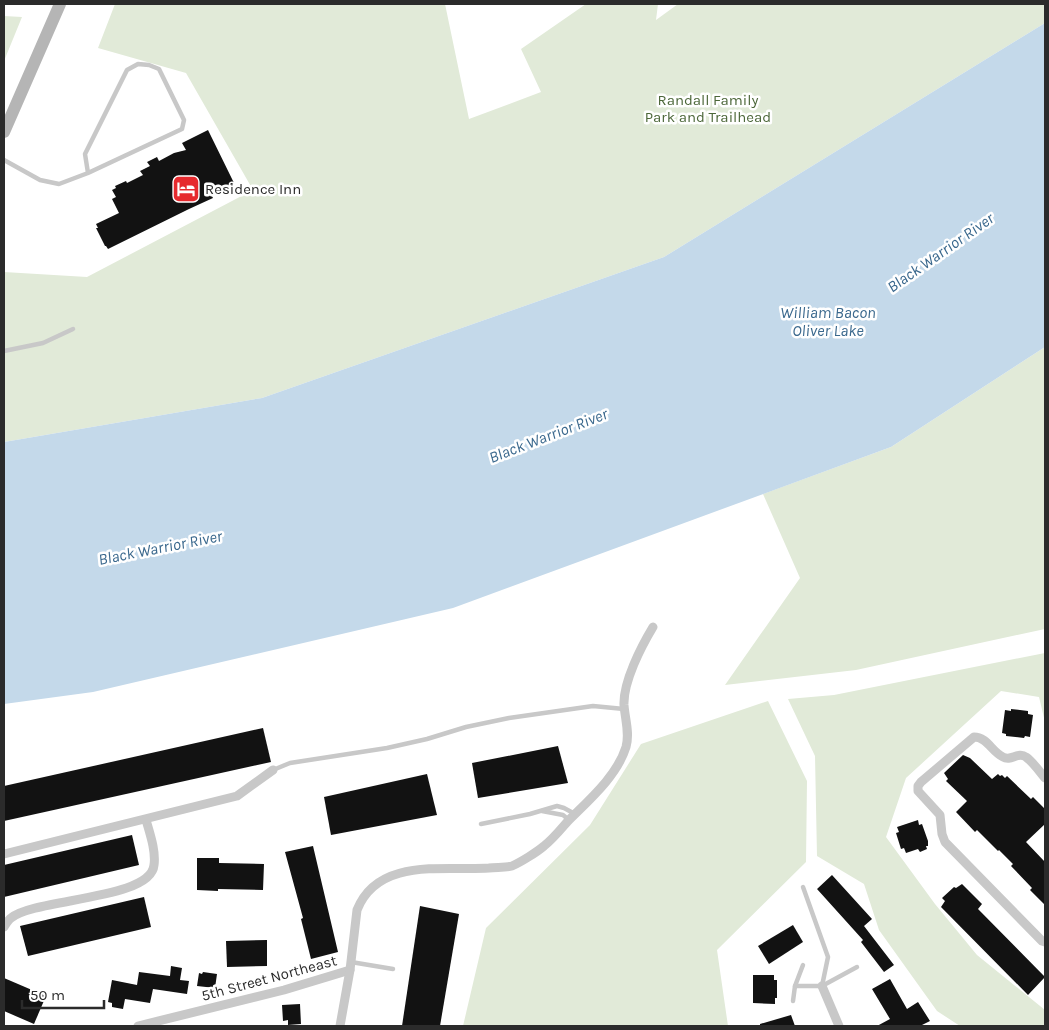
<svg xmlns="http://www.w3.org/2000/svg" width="1049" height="1030" viewBox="0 0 1049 1030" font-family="Karla,sans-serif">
<rect width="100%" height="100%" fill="#fff"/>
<g fill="#e1ead8">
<polygon points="115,4 445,4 469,119 541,92 521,49 586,4 658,4 656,20 678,4 1045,4 1045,23 664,257 262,398 4,442 4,272 87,277 253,190 186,73 98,48"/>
<polygon points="4,16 22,17 4,61"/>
<polygon points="1045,347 1045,629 856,670 725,685 800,578 763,494 891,447"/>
<polygon points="1045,653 1045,722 1039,697 1001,691 906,778 886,837 935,904 977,955 1045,1010 1045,1026 960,1026 937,1011 879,930 864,884 817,856 815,756 788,699 834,695"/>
<polygon points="768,701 807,781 806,862 717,950 728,1026 463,1026 486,928 590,825 641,744"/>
</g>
<polygon fill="#c4d9ea" points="1045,23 1045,347 891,447 453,608 93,692 4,704 4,442 262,398 664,257"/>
<g fill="#121212">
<polygon points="208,130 234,183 216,193 212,196 213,198 189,209 108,249 106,246 105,246 96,228 98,228 96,224 119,213 112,199 116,197 112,190 116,188 115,186 126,181 127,183 143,175 140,171 150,166 147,162 157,157 159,161 174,153 186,150 182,143"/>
<polygon points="1011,709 1028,711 1028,714 1033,715 1030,737 1025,736 1024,738 1006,736 1006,734 1002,733 1005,710 1011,711"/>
<polygon points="263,728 271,762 4,821 4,786"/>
<polygon points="558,746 568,783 478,798 472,763"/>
<polygon points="963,755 970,758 992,779 998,774 1000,776 1002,775 1005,778 1007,776 1031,799 1033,797 1045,809 1045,824 1026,842 1045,862 1045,905 1030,890 1032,888 1011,866 1013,864 999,850 998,851 977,830 975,832 956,812 967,801 946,781 948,779 944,773"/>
<polygon points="427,774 437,815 331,835 324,797"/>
<polygon points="918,820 919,825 922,824 928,841 928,846 926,846 927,849 920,852 918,849 906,853 904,848 901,849 896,833 899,832 897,827"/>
<polygon points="132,835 139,865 4,897 4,865"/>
<polygon points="313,846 338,952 311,959 301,919 303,918 285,852"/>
<polygon points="197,858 219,858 219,863 264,864 263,890 218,889 218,891 197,890"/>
<polygon points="832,875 872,919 864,926 894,965 884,972 861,942 863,940 817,889"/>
<polygon points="962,884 982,904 978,909 1045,977 1028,995 941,907 945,901 942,898 954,887 956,888"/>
<polygon points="144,897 151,927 28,956 20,926"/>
<polygon points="420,906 459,914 440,1026 402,1026"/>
<polygon points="793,925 803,942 769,964 758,946"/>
<polygon points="267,940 267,966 227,967 226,941"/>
<polygon points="171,966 182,968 180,980 189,981 187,994 153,989 150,1003 125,999 123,1009 112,1007 112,1003 108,1002 112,980 137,985 139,972 170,976"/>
<polygon points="203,972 217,974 215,988 197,986 199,973 202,974"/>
<polygon points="753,975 774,975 774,980 777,980 777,998 775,998 775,1004 753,1003"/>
<polygon points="4,978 46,996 34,1024 4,1011"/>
<polygon points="890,979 907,1009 918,1002 930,1021 920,1026 877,1026 890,1019 872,989"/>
<polygon points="300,1004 301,1024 288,1025 288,1020 283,1021 282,1005"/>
<polygon points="791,1015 795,1026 760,1026 760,1024"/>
</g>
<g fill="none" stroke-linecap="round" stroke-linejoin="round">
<g stroke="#c8c8c8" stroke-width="4.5">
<polyline points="4,160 40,180 59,184 88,173 182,129 184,120 159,69 149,65 138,64 127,70 85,154 88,173"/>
<polyline points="4,351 43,343 73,329"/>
<polyline points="273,770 290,763 387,748 427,739 466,727 509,718 593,706 624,709"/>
<polyline points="542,811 563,815 569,820"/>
<polyline points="481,824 530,814 557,806 564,808 575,814"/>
<polyline points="803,887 828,957 822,986"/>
<polyline points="351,962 393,969"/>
<polyline points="803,965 795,986 822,986 857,967"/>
<polyline points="793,1001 795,986"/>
</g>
<g stroke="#c8c8c8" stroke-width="9">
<path d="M 1045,778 C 1039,771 1033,762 1026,757 C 1018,751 1011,762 1003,757 C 992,752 987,737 974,737 L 921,782 L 918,786 L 918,791 L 940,815 L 942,834 L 945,842 L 1042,941 L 1045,942"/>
<polyline points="4,854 237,796 273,770"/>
<path d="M 4,927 C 6,924 8,920 11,918 C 35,898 151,900 154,865 C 156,851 150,834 146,820"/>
<polyline points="822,986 839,1026"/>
<polyline points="138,1026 284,990 350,970"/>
<path d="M 340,1026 L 350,970 L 357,910 C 378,857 444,871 489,868 C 496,867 505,868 512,866 C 521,862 537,852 544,846 C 553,839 561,829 568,821 C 589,800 617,776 626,747 C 630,733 625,719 624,705 C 623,682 641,647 653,627"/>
</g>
<polyline stroke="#b5b5b5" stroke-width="12" points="4,132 60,4"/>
</g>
<defs>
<g id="hotel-square" transform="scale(1.4375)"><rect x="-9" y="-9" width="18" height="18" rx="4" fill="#e62a2e" stroke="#fff"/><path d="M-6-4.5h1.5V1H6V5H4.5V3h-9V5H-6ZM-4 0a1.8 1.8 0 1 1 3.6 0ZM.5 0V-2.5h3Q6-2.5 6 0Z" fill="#fff"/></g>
</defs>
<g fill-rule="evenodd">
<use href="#hotel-square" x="186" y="189"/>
</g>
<g text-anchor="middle" stroke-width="5" stroke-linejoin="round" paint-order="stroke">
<g font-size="15" fill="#4c6739" stroke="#fff">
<text x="708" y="105">Randall Family<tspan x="708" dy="17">Park and Trailhead</tspan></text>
</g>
<g font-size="15" fill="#2b2b2b" stroke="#fff" text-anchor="start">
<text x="205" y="194">Residence Inn</text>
</g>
<g font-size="15" fill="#2b2b2b" stroke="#fff">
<text transform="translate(269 978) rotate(-15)" y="5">5th Street Northeast</text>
</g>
<g font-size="16" font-style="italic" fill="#3a688d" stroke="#fff">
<text transform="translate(940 252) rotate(-35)" y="6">Black Warrior River</text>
<text x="828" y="318">William Bacon<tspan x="828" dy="18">Oliver Lake</tspan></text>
<text transform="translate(548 435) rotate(-21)" y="6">Black Warrior River</text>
<text transform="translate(160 547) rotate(-11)" y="6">Black Warrior River</text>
</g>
</g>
<rect width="1049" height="1030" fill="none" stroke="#2b2b2b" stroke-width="10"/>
<path d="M22 1000v8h82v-8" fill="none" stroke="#2b2b2b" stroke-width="2.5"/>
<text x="30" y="1000" font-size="15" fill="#2b2b2b" stroke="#ffffff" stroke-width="4" paint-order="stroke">50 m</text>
</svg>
